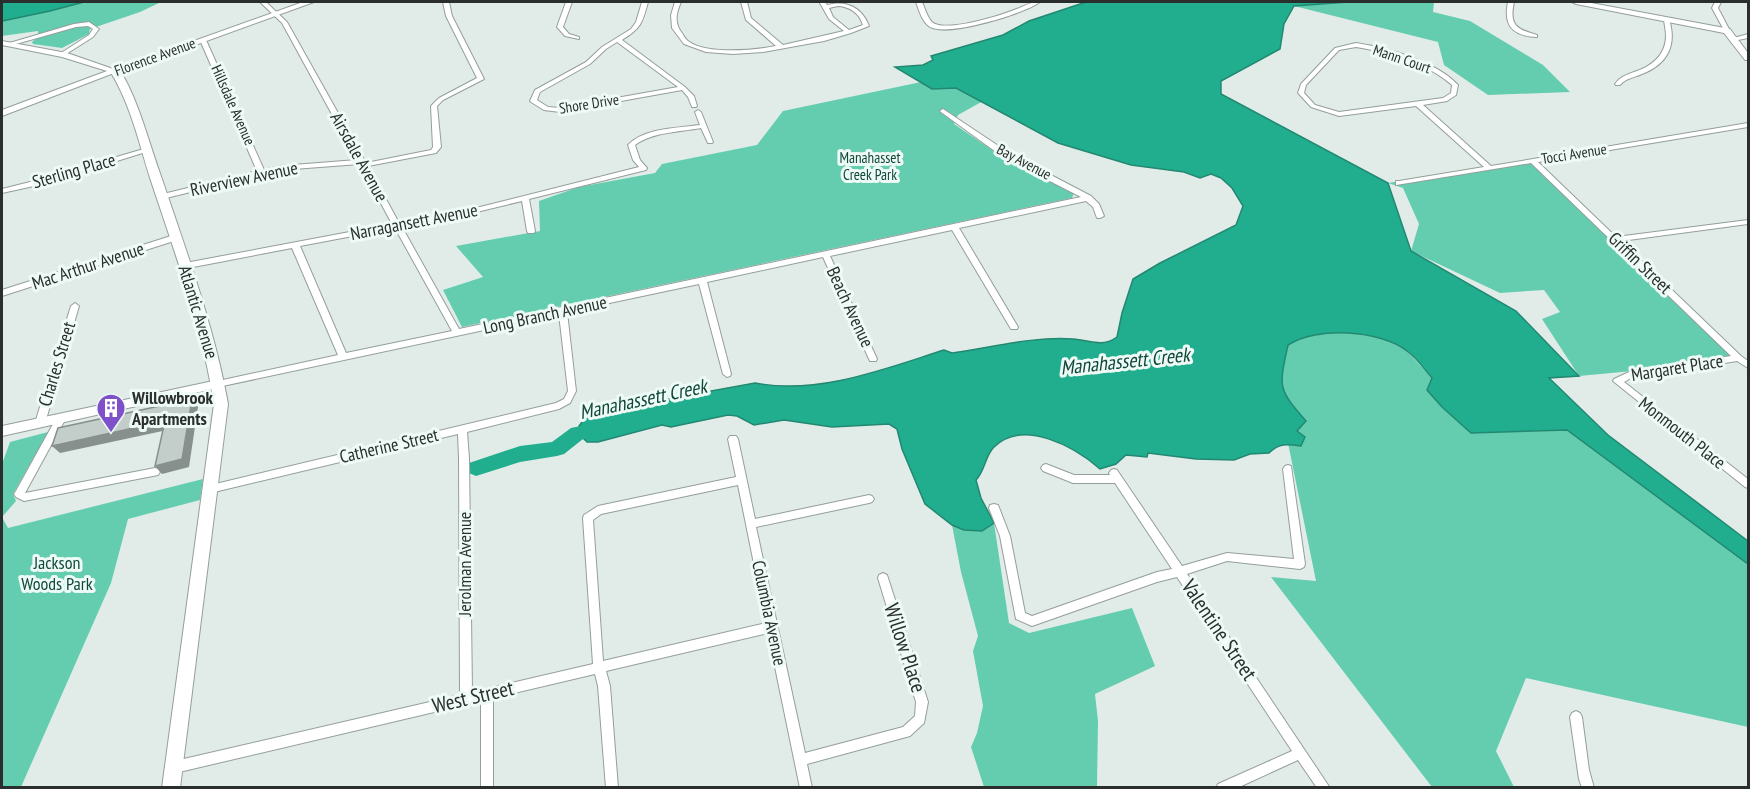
<svg xmlns="http://www.w3.org/2000/svg" width="1750" height="789" viewBox="0 0 1750 789" font-family="'PT Sans Narrow',sans-serif">
<rect width="100%" height="100%" fill="#e1ece8"/>
<g fill="#64cdaf">
<polygon points="84,2 161,2 140,12 90,29 89,34 62,48 33,44 32,42 38,37 38,31 2,36 2,21 50,11"/>
<polygon points="1348,2 1434,2 1433,12 1470,21 1543,65 1570,92 1488,95 1444,65 1438,42 1294,6"/>
<polygon points="921,82 932,89 956,88 983,101 958,115 954,124 1001,156 1071,190 1074,193 1072,198 462,327 443,290 483,277 456,246 540,231 539,201 579,187 655,173 662,164 757,145 783,111"/>
<polygon points="1535,161 1739,361 1579,376 1542,319 1560,312 1544,290 1500,293 1411,251 1419,224 1403,188 1388,183"/>
<path d="M 1339,331 L 1380,337 L 1406,350 L 1432,378 L 1442,407 L 1471,433 L 1567,430 L 1748,564 L 1748,727 L 1526,678 L 1496,751 L 1514,787 L 1432,787 L 1271,577 L 1316,581 L 1288,443 L 1298,446 L 1297,431 L 1306,421 C 1277,388 1279,387 1288,345 L 1300,338 Z"/>
<polygon points="48,432 13,494 16,501 2,517 8,528 203,479 200,500 128,519 111,583 21,787 2,787 2,464 10,442"/>
<polygon points="994,523 1009,623 1029,633 1132,608 1155,666 1095,694 1098,721 1097,787 984,787 971,747 977,733 983,706 973,651 978,636 961,572 952,525"/>
</g>
<g fill="#20ae8e" stroke="#238871" stroke-width="1.5">
<polygon points="2,2 84,2 50,11 2,21"/>
<path d="M 1086,2 L 1348,2 L 1294,6 L 1284,24 L 1280,49 L 1221,81 L 1221,94 L 1388,183 L 1411,251 L 1516,311 L 1579,376 L 1549,378 L 1608,435 L 1748,541 L 1748,564 L 1567,430 L 1471,433 L 1442,407 L 1427,390 L 1432,378 C 1424,369 1417,358 1407,351 C 1380,330 1317,326 1288,345 C 1279,387 1277,388 1306,421 L 1297,431 L 1305,437 L 1301,446 C 1287,444 1279,443 1269,453 L 1250,454 L 1234,460 L 1196,459 L 1148,453 L 1147,457 L 1126,455 L 1116,464 L 1100,469 C 1075,447 1023,418 994,447 C 985,456 985,471 976,480 L 981,498 L 994,523 L 982,531 L 964,530 L 952,525 L 925,504 L 902,449 L 897,429 L 889,424 L 832,427 L 784,420 L 754,425 L 737,416 L 728,415 L 671,427 L 662,425 L 598,442 L 587,442 L 578,433 L 579,426 L 588,414 L 596,412 L 755,383 C 819,395 884,369 944,350 L 952,353 C 991,348 1032,336 1073,339 C 1090,340 1102,348 1117,337 L 1122,313 L 1133,279 L 1160,263 L 1236,225 L 1243,206 L 1232,188 L 1221,178 L 1211,174 L 1200,178 L 1184,172 L 1131,165 L 1058,143 L 956,88 L 932,89 L 895,67 L 923,65 L 933,60 L 931,56 L 1003,35 L 1029,21 Z"/>
</g>
<g fill="none" stroke-linecap="round" stroke-linejoin="round">
<polygon fill="#20ae8e" fill-rule="evenodd" points="601,422 608,424 610,429 608,434 583,439 564,454 557,456 520,462 476,476 469,473 466,468 469,463 520,446 552,442 571,428"/>
<g stroke="#949e9b" stroke-width="2">
<g id="minor">
<path d="M 260,2 L 266,2 L 287,22 L 366,163 L 431,150 L 433,147 L 431,106 L 439,98 L 477,78 L 446,16 L 443,2 L 449,2 L 452,16 L 484,79 L 443,100 L 437,106 L 441,147 L 436,153 L 368,166 L 399,223 L 468,210 L 639,167 L 633,160 L 628,145 C 644,128 677,128 700,125 L 695,112 L 698,110 L 701,112 L 713,142 L 712,143 L 708,143 L 701,128 C 680,132 652,132 635,145 L 640,160 L 647,168 L 646,170 L 529,199 L 535,231 L 534,233 L 528,233 L 527,231 L 522,201 L 468,214 L 402,227 L 459,329 L 1081,197 L 1003,157 L 941,112 L 940,111 L 943,109 L 1009,153 L 1091,196 L 1099,204 L 1104,216 L 1100,218 L 1097,218 L 1093,207 L 1086,201 L 959,228 L 1018,327 L 1017,329 L 1011,329 L 952,230 L 830,256 L 877,359 L 876,361 L 870,361 L 869,359 L 823,257 L 707,282 L 731,374 L 730,376 L 727,377 L 723,374 L 699,284 L 567,312 L 576,391 L 570,403 L 559,409 L 467,432 L 469,458 L 472,692 L 593,664 L 583,518 L 584,515 L 598,506 L 736,477 L 728,439 L 730,436 L 736,436 L 738,439 L 755,519 L 869,495 L 872,496 L 874,499 L 872,502 L 869,503 L 756,527 L 805,753 L 903,727 L 915,716 L 916,702 L 878,578 L 879,575 L 883,573 L 887,575 L 888,578 L 928,702 L 924,723 L 910,736 L 807,764 L 812,788 L 800,788 L 768,633 L 606,671 L 610,686 L 618,788 L 606,788 L 598,686 L 595,674 L 493,698 L 493,788 L 481,788 L 481,701 L 175,773 L 171,771 L 169,767 L 171,763 L 175,761 L 460,695 L 459,458 L 458,434 L 210,493 L 207,492 L 205,489 L 207,486 L 556,403 L 564,399 L 568,391 L 559,314 L 218,387 L 215,386 L 214,384 L 218,381 L 338,355 L 292,248 L 183,269 L 179,266 L 180,264 L 392,224 L 360,164 L 280,170 L 162,199 L 158,197 L 159,195 L 257,171 L 200,40 L 203,38 L 206,40 L 264,170 L 280,166 L 357,160 L 282,23 ZM 395,228 L 452,331 L 346,353 L 300,246 ZM 738,485 L 766,623 L 603,661 L 593,520 L 601,514 Z"/>
<polygon points="566,2 572,2 563,27 569,34 579,37 579,39 565,36 557,27"/>
<path d="M 642,2 L 648,2 C 642,24 641,28 622,40 L 685,87 L 694,96 L 697,106 L 696,107 L 692,107 L 688,97 L 682,90 L 560,112 L 544,110 L 531,102 L 530,101 L 535,90 L 586,62 L 602,47 L 631,29 L 636,22 ZM 617,42 L 678,87 L 560,108 L 548,107 L 537,100 L 540,92 L 590,64 L 606,49 Z"/>
<path d="M 675,2 L 681,2 C 676,13 674,23 682,33 C 684,36 685,39 688,41 C 706,55 755,50 776,46 L 746,20 L 741,2 L 747,2 L 751,18 L 783,45 L 844,31 L 829,19 L 820,3 L 822,2 L 825,2 L 827,5 C 846,0 862,7 869,26 L 851,33 L 824,41 L 763,52 L 733,54 L 706,52 L 684,44 L 672,28 L 671,15 ZM 838,6 C 851,7 859,13 863,25 L 849,30 L 833,17 L 829,8 Z"/>
<path d="M 916,2 L 922,2 C 925,8 927,17 932,22 C 944,33 999,16 1014,10 C 1023,7 1031,1 1040,2 C 1024,14 948,37 930,27 C 922,22 919,10 916,2 Z"/>
<path d="M 1508,2 L 1514,2 C 1509,25 1516,29 1537,35 L 1537,37 C 1513,36 1503,26 1508,2 Z"/>
<polygon points="1715,2 1721,2 1718,8 1730,31 1729,32 1725,32 1712,8"/>
<path d="M 1664,18 L 1669,19 C 1677,45 1668,64 1642,74 C 1633,78 1626,78 1620,85 L 1616,85 L 1615,84 C 1620,77 1626,75 1634,72 C 1651,67 1666,55 1666,36 C 1666,30 1664,23 1664,18 Z"/>
<polygon points="89,22 99,29 93,37 63,56 58,55 89,35 93,29 88,26 76,27 9,46 6,44 74,24"/>
<polygon points="1748,34 1748,38 1733,41 1730,39"/>
<path d="M 1356,43 C 1388,48 1436,61 1458,85 L 1456,95 L 1447,101 L 1423,105 L 1491,166 L 1748,123 L 1748,127 L 1538,162 L 1616,237 L 1748,220 L 1748,224 L 1621,241 L 1741,356 L 1748,361 L 1748,368 L 1737,361 L 1631,378 L 1624,382 L 1748,479 L 1748,488 L 1745,487 L 1613,381 L 1614,379 L 1629,372 L 1731,356 L 1531,163 L 1396,185 L 1396,181 L 1399,181 L 1484,167 L 1416,106 L 1339,116 L 1311,107 L 1299,94 L 1298,93 L 1301,84 L 1335,48 ZM 1356,47 C 1388,52 1427,63 1452,85 L 1451,93 L 1443,98 L 1339,112 L 1315,105 L 1304,93 L 1306,85 L 1339,50 Z"/>
<polygon points="147,148 151,150 149,151 43,184 2,193 2,189 38,180"/>
<polygon points="174,235 178,238 177,240 2,296 2,290"/>
<polygon points="75,303 79,306 45,423 43,426 37,426 35,423 71,306"/>
<polygon points="61,414 64,415 66,418 25,493 155,468 158,469 160,472 158,475 24,501 16,497 14,494 16,491 58,415"/>
<polygon points="1046,464 1074,475 1110,475 1109,473 1111,470 1114,469 1117,470 1182,566 1227,553 1294,559 1283,469 1285,466 1288,465 1291,466 1305,564 1304,567 1300,569 1227,561 1187,574 1330,788 1317,788 1298,760 1237,788 1216,788 1218,784 1292,751 1177,577 1157,582 1032,626 1016,619 1000,536 989,508 990,505 994,504 998,505 1010,536 1025,613 1032,616 1157,572 1172,569 1115,483 1073,483 1043,471 1041,468 1043,465"/>
<polygon points="1576,711 1580,713 1582,717 1589,770 1594,788 1582,788 1579,779 1570,717 1572,713"/>
</g>
</g>
<g stroke="#949e9b" stroke-width="2">
<g id="tertiary">
<polygon points="1572,2 1586,2 1730,29 1748,53 1748,60 1745,60 1724,33 1576,4"/>
<polygon points="2,41 67,53 119,71 2,116 2,110 107,71 62,57 2,45"/>
<polygon points="218,380 222,381 224,384 222,387 2,436 2,426"/>
</g>
</g>
<g stroke="#949e9b" stroke-width="2">
<path id="secondary" d="M 303,2 L 314,2 L 121,72 C 140,104 149,144 162,179 C 186,250 215,330 228,404 L 180,788 L 162,788 L 214,404 C 203,330 174,250 150,178 C 139,142 130,103 110,71 Z"/>
</g>
<use href="#minor" fill="#fff" fill-rule="evenodd"/>
<use href="#tertiary" fill="#fff" fill-rule="evenodd"/>
<use href="#secondary" fill="#fff" fill-rule="evenodd"/>
</g>
<g fill="#88908d">
<polygon points="192,399 198,407 189,467 162,474 155,466"/>
<polygon points="165,421 172,429 60,453 52,446"/>
</g>
<polygon fill="#c3ceca" stroke="#88908d" stroke-width="1.5" points="192,399 182,459 155,466 165,421 52,446 58,428"/>
<defs>
<g id="building-pin" transform="scale(1.5)"><path d="M0 17L-7.5 6A9.5 9.5 0 1 1 7.5 6Z" fill="#7e51ca" stroke="#eefaf5"/><path d="M-4-6H4V6H1V3H-1V6H-4ZM-2.5-4.3h1.7v1.8h-1.7ZM.8-4.3h1.7v1.8H.8ZM-2.5-1h1.7V.8h-1.7ZM.8-1h1.7V.8H.8Z" fill="#fff"/></g>
</defs>
<g fill-rule="evenodd">
<use href="#building-pin" x="111" y="408"/>
</g>
<g text-anchor="middle" stroke-width="6" stroke-linejoin="round" paint-order="stroke">
<g font-size="15" fill="#2a2e2c" stroke="#eefaf5">
<text transform="translate(155 57) rotate(-20)" y="5">Florence Avenue</text>
<text transform="translate(1402 59) rotate(19)" y="5">Mann Court</text>
<text transform="translate(589 104) rotate(-9)" y="5">Shore Drive</text>
<text transform="translate(233 105) rotate(66)" y="5">Hillsdale Avenue</text>
<text transform="translate(1574 154) rotate(-9)" y="5">Tocci Avenue</text>
<text transform="translate(1024 162) rotate(28)" y="5">Bay Avenue</text>
</g>
<g font-size="15" fill="#10483a" stroke="#eefaf5">
<text x="870" y="163">Manahasset<tspan x="870" dy="17">Creek Park</tspan></text>
</g>
<g font-size="18" fill="#2a2e2c" stroke="#eefaf5">
<text transform="translate(359 157) rotate(61)" y="6">Airsdale Avenue</text>
<text transform="translate(74 171) rotate(-16)" y="6">Sterling Place</text>
<text transform="translate(244 179) rotate(-12)" y="6">Riverview Avenue</text>
<text transform="translate(414 222) rotate(-11)" y="6">Narragansett Avenue</text>
<text transform="translate(1640 263) rotate(44)" y="6">Griffin Street</text>
<text transform="translate(88 266) rotate(-18)" y="6">Mac Arthur Avenue</text>
<text transform="translate(850 307) rotate(65)" y="6">Beach Avenue</text>
<text transform="translate(198 312) rotate(73)" y="6">Atlantic Avenue</text>
<text transform="translate(545 315) rotate(-12)" y="6">Long Branch Avenue</text>
<text transform="translate(57 364) rotate(-73)" y="6">Charles Street</text>
<text transform="translate(1677 368) rotate(-9)" y="6">Margaret Place</text>
<text transform="translate(1682 433) rotate(38)" y="6">Monmouth Place</text>
<text transform="translate(389 446) rotate(-13)" y="6">Catherine Street</text>
<text transform="translate(465 564) rotate(-90)" y="6">Jerolman Avenue</text>
<text transform="translate(769 613) rotate(78)" y="6">Columbia Avenue</text>
</g>
<g font-size="18" font-weight="bold" fill="#2a2e2c" stroke="#eefaf5" text-anchor="start">
<text x="132" y="404">Willowbrook<tspan x="132" dy="21">Apartments</tspan></text>
</g>
<g font-size="18" fill="#10483a" stroke="#eefaf5">
<text x="57" y="569">Jackson<tspan x="57" dy="21">Woods Park</tspan></text>
</g>
<g font-size="20" font-style="italic" fill="#10473a" stroke="#eefaf5">
<text transform="translate(1125 361) rotate(-6)" y="7">Manahassett Creek</text>
<text transform="translate(643 399) rotate(-12)" y="7">Manahassett Creek</text>
</g>
<g font-size="21" fill="#2a2e2c" stroke="#eefaf5">
<text transform="translate(1219 630) rotate(56)" y="7">Valentine Street</text>
<text transform="translate(905 648) rotate(72)" y="7">Willow Place</text>
<text transform="translate(473 697) rotate(-13)" y="7">West Street</text>
</g>
</g>
<rect width="1750" height="789" fill="none" stroke="#2a2e2c" stroke-width="6"/>
</svg>
